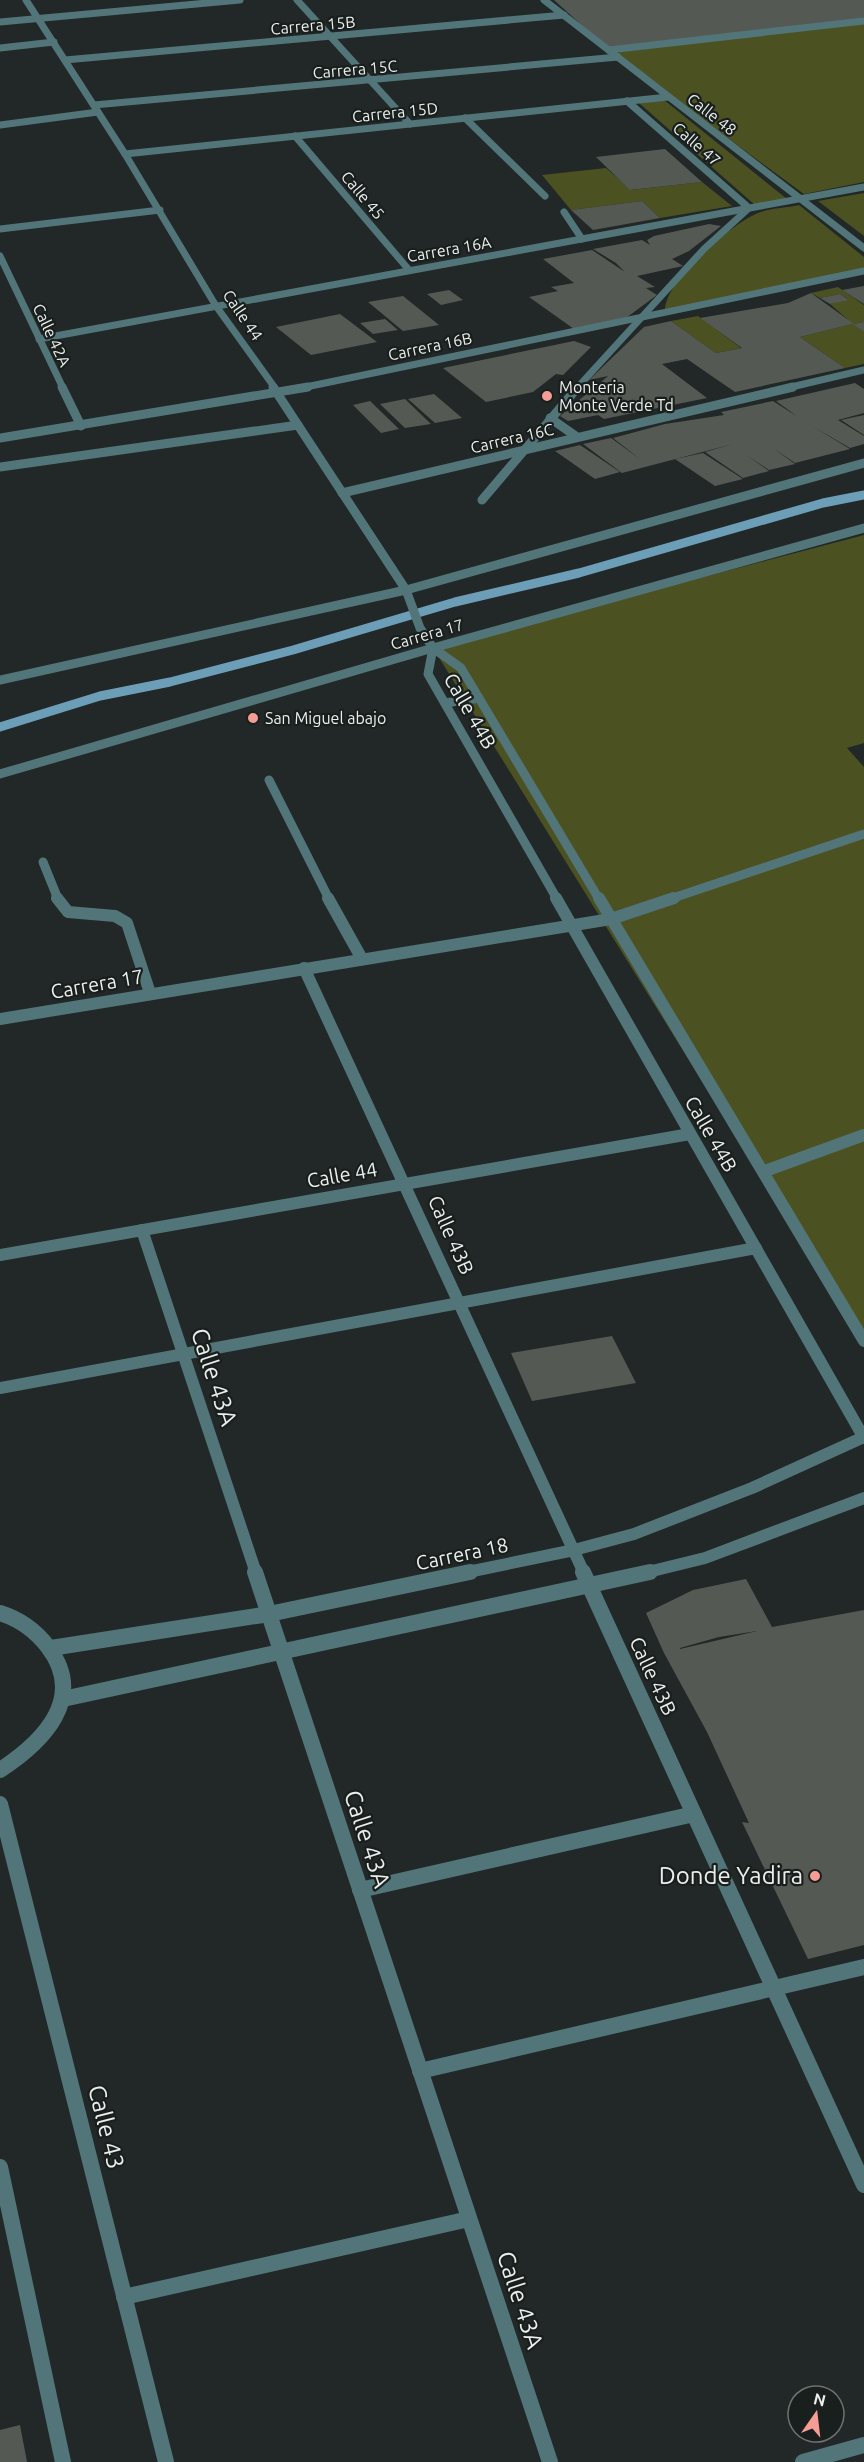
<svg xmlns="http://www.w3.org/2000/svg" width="864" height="2462" viewBox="0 0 864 2462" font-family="Ubuntu,sans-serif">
<rect width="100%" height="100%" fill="#222827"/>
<g fill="#4b5121">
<polygon points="864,22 864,182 804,194 612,53"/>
<polygon points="664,100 787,199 755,205 639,103"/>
<polygon points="606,168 631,190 702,182 732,206 660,218 642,201 571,210 542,175"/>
<polygon points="864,193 864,236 818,201"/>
<path d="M 799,205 L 864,257 L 864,269 L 665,311 C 664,281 731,224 758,213 C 770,208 786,208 799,205 Z"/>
<polygon points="838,287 864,305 864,322 854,324 864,332 864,364 845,368 800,337 853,324 830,304 848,299 840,294 820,298 811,293"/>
<polygon points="698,316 741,348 716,353 671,321"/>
<polygon points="864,535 864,743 847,748 864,767 864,1342 433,648"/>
</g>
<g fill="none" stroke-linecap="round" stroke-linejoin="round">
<polyline stroke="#6d9eb8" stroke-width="9" points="0,727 100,696 170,682 293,650 455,602 579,573 823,503 864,495"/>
</g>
<g fill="#555954" fill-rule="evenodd">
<polygon points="554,0 864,0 864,18 609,50"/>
<polygon points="665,149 702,182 630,190 596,157"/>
<polygon points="642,201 660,218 593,230 571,210"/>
<polygon points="709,224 721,226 689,251 672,259 683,266 637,276 655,287 646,288 657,295 626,318 574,329 529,297 558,291 551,287 574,283 543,259 592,250 625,272 616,263 593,249 642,240 650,245 647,240 654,236"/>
<polygon points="864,286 864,304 842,290"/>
<polygon points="449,290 463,300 441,305 427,294"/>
<polygon points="811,293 854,324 864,322 864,332 853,324 800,337 845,368 735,392 687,359 662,364 707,398 604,419 598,415 568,421 560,416 608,376 589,380 644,327 671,321 716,353 742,348 700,318 788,303"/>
<polygon points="840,294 849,300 830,304 820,298"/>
<polygon points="403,296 439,325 403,331 368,302"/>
<polygon points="340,314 377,342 311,355 276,327"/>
<polygon points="385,319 398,330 373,334 360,323"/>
<polygon points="574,341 591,347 563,375 556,374 533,392 486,402 443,368"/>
<polygon points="855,383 864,389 864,413 838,420 864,436 864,444 850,448 812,426 850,449 795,463 773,448 795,464 769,470 745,454 769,471 743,478 705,452 733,444 622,473 583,444 611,438 640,459 613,438 665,424 724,415 721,412 773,401 798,417 776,401"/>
<polygon points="434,394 462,418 435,423 408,399"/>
<polygon points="405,399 431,424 405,428 380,404"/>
<polygon points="370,401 399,429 381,433 353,405"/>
<polygon points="864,415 864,435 841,420"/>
<polygon points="580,445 620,472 595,479 555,451"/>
<polygon points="703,453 743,479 715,486 675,459"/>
<polygon points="612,1336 636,1383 532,1401 511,1353"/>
<path d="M 746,1579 L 772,1627 L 864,1610 L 864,1945 L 808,1959 L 742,1822 L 749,1823 L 707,1732 L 664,1653 L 646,1613 L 693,1590 ZM 757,1631 L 680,1649 L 680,1648 L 719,1637 Z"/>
<polygon points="20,2425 27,2462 0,2462 0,2430"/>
</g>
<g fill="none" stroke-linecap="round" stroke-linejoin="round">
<g stroke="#527579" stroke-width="9">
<polyline points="0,467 298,425"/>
<polyline points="0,680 406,590"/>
<polyline points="269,780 329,899"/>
</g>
<polyline stroke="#527579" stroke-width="12" points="328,898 362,959"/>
<g stroke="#527579" stroke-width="7">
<polyline points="297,0 410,124"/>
<polyline points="544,0 864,248"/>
<polyline points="0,22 240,0"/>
<polyline points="0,48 54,42"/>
<polyline points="609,50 864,21"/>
<polyline points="65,60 564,15"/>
<polyline points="94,105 618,57"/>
<polyline points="465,118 545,196"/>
<polyline points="0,125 98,112"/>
<polyline points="295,136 409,270"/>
<polyline points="125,154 668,97"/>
<polyline points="564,212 582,239"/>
<polyline points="0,229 160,210"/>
<polyline points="0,256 63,388"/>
<polyline points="39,339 864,187"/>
<polyline points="301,388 864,271"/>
<polyline points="577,388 704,249 749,208 627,101"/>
<polyline points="787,388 864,370"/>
</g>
<g stroke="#527579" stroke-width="9">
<polyline points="62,387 81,426"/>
<polyline points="550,418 577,437"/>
<polyline points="0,438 308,387"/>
<polyline points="342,493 793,387"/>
<polyline points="482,500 578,387"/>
<polyline points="445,703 479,698"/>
<polyline points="43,862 58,899"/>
<polyline points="557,899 428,674 433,648 461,668 599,899"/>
<polyline points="670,899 864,834"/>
</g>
<g stroke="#527579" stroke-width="12">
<polyline points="57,898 68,912 115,916 127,923 150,993"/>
<polyline points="556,898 864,1438"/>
<polyline points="599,898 864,1341"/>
<polyline points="304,968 584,1573"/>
<polyline points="0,1019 611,919 674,898"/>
<polyline points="765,1171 864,1135"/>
<polyline points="142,1230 256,1573"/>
<polyline points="0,1255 690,1134"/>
<polyline points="0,1388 756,1248"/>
<polyline points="463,1573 574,1550 634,1534 752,1488 864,1437"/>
<polyline points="644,1573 705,1558 864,1498"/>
</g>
<g stroke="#527579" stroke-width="16">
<polyline points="255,1572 550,2462"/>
<polyline points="583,1572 864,2185"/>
<path d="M 0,1613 C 19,1619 36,1631 48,1647 C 87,1698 43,1742 0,1770"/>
<polyline points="51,1648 269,1614 470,1572"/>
<polyline points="63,1699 650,1572"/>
<polyline points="0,1804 166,2462"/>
<polyline points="360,1890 694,1814"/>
<polyline points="420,2071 864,1967"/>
<polyline points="0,2167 63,2462"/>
<polyline points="124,2297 469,2219"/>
<polyline points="803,2462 864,2445"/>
</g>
<polyline stroke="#527579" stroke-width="7" points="26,0 125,154 216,306 275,388"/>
<g stroke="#527579" stroke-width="9">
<polyline points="273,387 406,590 420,628 433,648"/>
<polyline points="406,590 864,463"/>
<polyline points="0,774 433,648 864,528"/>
</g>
</g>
<g fill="#f59c95" stroke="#191f1d" stroke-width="2">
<circle cx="547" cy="396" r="6"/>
<circle cx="253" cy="718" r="6"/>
<circle cx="815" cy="1876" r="6"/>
</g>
<g text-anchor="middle" stroke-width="4.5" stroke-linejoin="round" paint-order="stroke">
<g font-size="16" fill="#eaeeed" stroke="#191f1d">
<text transform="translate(313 25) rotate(-5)" y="6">Carrera 15B</text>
<text transform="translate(355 69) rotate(-5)" y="6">Carrera 15C</text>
<text transform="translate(395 112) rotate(-6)" y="6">Carrera 15D</text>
<text transform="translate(712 114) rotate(38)" y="6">Calle 48</text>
<text transform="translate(697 144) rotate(41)" y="6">Calle 47</text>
<text transform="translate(363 195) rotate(50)" y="6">Calle 45</text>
<text transform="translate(449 249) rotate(-10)" y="6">Carrera 16A</text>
<text transform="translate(243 315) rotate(56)" y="6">Calle 44</text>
<text transform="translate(52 335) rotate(65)" y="6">Calle 42A</text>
<text transform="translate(430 346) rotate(-12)" y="6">Carrera 16B</text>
<text transform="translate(512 438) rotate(-13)" y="6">Carrera 16C</text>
<text transform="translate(427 634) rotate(-16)" y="6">Carrera 17</text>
</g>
<g font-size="16" fill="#eaeeed" stroke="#191f1d" text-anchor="start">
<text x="559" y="393">Monteria<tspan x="559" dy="18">Monte Verde Td</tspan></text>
<text x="265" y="724">San Miguel abajo</text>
</g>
<g font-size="20" fill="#eaeeed" stroke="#191f1d">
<text transform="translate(470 711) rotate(60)" y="7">Calle 44B</text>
<text transform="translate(97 984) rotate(-10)" y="7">Carrera 17</text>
<text transform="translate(711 1134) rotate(60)" y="7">Calle 44B</text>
<text transform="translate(342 1175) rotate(-10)" y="7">Calle 44</text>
<text transform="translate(451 1235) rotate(66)" y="7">Calle 43B</text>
<text transform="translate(462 1554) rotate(-12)" y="7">Carrera 18</text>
<text transform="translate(653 1676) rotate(65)" y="7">Calle 43B</text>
</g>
<g font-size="24" fill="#eaeeed" stroke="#191f1d">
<text transform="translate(214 1377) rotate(72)" y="8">Calle 43A</text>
<text transform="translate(367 1839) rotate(72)" y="8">Calle 43A</text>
<text transform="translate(106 2127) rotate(76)" y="8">Calle 43</text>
<text transform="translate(520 2300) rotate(72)" y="8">Calle 43A</text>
</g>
<g font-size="24" fill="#eaeeed" stroke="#191f1d" text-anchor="end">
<text x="803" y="1884">Donde Yadira</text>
</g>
</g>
<g transform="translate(816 2414) rotate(14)"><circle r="28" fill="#191f1d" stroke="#6d7270" stroke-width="1.5"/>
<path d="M0-4.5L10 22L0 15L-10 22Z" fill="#f59c95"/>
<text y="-9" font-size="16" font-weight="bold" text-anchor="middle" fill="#eaeeed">N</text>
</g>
</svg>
